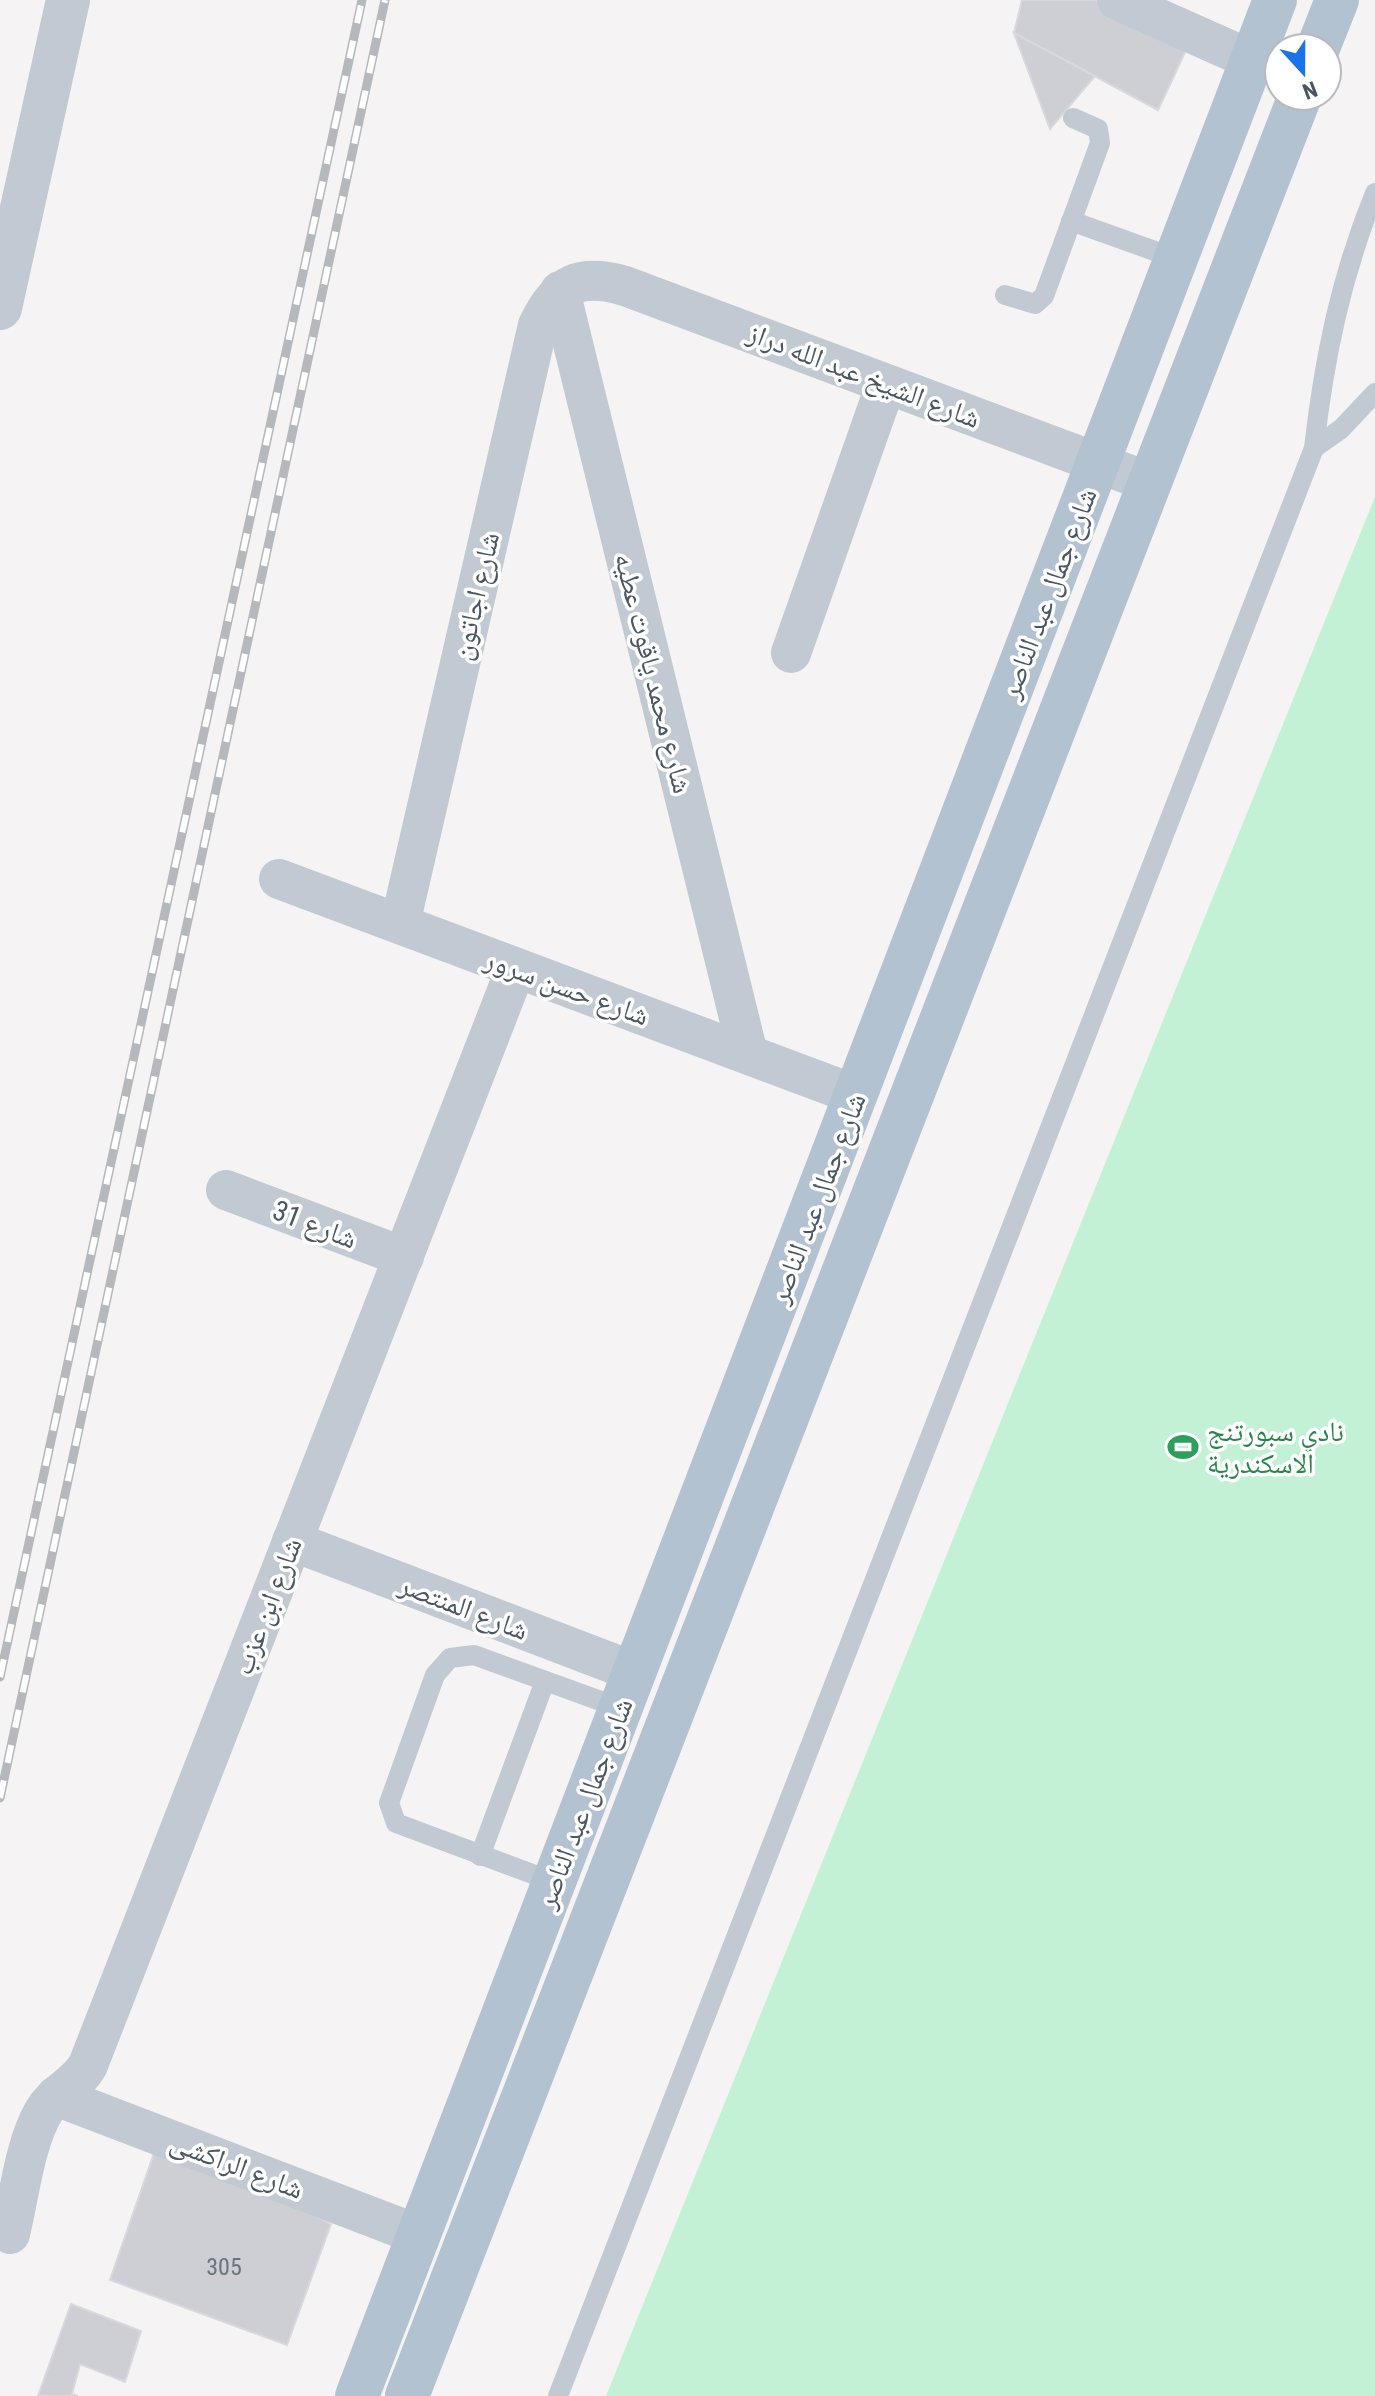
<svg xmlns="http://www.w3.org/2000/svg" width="1375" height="2396" viewBox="0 0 1375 2396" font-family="'Roboto Condensed','Noto Naskh Arabic',sans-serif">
<rect width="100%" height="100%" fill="#f5f3f3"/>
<polygon fill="#c3f1d5" points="1375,497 1375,2396 606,2396"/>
<g fill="#cdcfd5" stroke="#d7d9de" stroke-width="2">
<polygon points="1022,0 1103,0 1188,46 1158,110 1014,33"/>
<polygon points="1014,33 1095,76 1050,129"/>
<polygon points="160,2136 331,2224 287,2345 110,2280"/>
<polygon points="71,2304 141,2331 125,2382 80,2364 72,2394 78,2396 38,2396"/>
</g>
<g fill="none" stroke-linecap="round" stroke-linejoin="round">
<g stroke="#c1cad2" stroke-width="20">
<polyline points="1071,221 1177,259"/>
<polyline points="1005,295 1035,304 1044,296 1100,143 1098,129 1073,118"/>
<polyline points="1314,448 1341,429 1375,393"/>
<polyline points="480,1856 545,1681"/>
<polyline points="554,1882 396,1823 389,1803 435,1675 450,1658 474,1655 620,1708"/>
<path d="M 558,2396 L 1314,448 C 1324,359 1341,276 1375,193"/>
</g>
<g stroke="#c1cad2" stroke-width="40">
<polyline points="1117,0 1254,61"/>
<polyline points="560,291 748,1054"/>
<polyline points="791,653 886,384"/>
<polyline points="279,879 856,1095"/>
<path d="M 400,924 L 538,325 C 558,283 580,273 625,286 L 1149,482"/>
<polyline points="226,1190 404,1257"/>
<polyline points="292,1541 635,1672"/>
<polyline points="56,2096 419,2235"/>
<path d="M 10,2234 C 19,2197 25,2142 44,2111 C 55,2092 77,2085 88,2065 L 516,968"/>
</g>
<polyline stroke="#c1cad2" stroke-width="44" points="0,308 68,0"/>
<g stroke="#b3c2d1" stroke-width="44">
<polyline points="1318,48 1337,0"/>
<polyline points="357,2396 1275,0"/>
<polyline points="407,2396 1300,96"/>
</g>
<g stroke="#b5b8bd" stroke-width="9">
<g id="rail">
<polyline points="0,1677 362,0"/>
<polyline points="0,1798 385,0"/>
</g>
</g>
<use href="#rail" stroke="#fff" stroke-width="6" stroke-dasharray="18" stroke-linecap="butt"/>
</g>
<defs>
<g id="stadium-bare" transform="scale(2.4)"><path d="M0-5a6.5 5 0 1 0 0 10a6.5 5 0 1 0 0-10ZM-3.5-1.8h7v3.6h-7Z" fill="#2e9e5b" stroke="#fff" stroke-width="2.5" paint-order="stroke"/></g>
</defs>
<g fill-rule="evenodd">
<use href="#stadium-bare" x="1183" y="1447"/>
</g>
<g text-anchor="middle" stroke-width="7" stroke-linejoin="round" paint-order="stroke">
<g font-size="24" fill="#6b747e">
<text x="224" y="2275">305</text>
</g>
<g font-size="28" fill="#4a5661" stroke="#fff">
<text transform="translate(864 375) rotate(21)" y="10">شارع الشيخ عبد الله دراز</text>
<text transform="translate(1048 593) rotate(-69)" y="10">شارع جمال عبد الناصر</text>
<text transform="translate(475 596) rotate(-77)" y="10">شارع اجاتون</text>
<text transform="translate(654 673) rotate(76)" y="10">شارع محمد ياقوت عطيه</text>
<text transform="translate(567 987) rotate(20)" y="10">شارع حسن سرور</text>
<text transform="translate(817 1198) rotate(-69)" y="10">شارع جمال عبد الناصر</text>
<text transform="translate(315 1224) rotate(21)" y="10">شارع 31</text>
<text transform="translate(267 1606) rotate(-69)" y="10">شارع ابن عزب</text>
<text transform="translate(464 1607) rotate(21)" y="10">شارع المنتصر</text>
<text transform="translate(584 1803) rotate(-69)" y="10">شارع جمال عبد الناصر</text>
<text transform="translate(237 2165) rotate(21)" y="10">شارع الراكشى</text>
</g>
<g font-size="28" fill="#27864d" stroke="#fff" text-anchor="start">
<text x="1207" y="1441">نادي سبورتنج<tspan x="1207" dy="32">الاسكندرية</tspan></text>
</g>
</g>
<g transform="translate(1303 72) rotate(159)"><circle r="38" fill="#ffffff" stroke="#b7bbc0" stroke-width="2"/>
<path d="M0-6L14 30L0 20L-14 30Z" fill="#1a73e8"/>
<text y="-12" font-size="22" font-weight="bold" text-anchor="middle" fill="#4a5661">N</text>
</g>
</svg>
